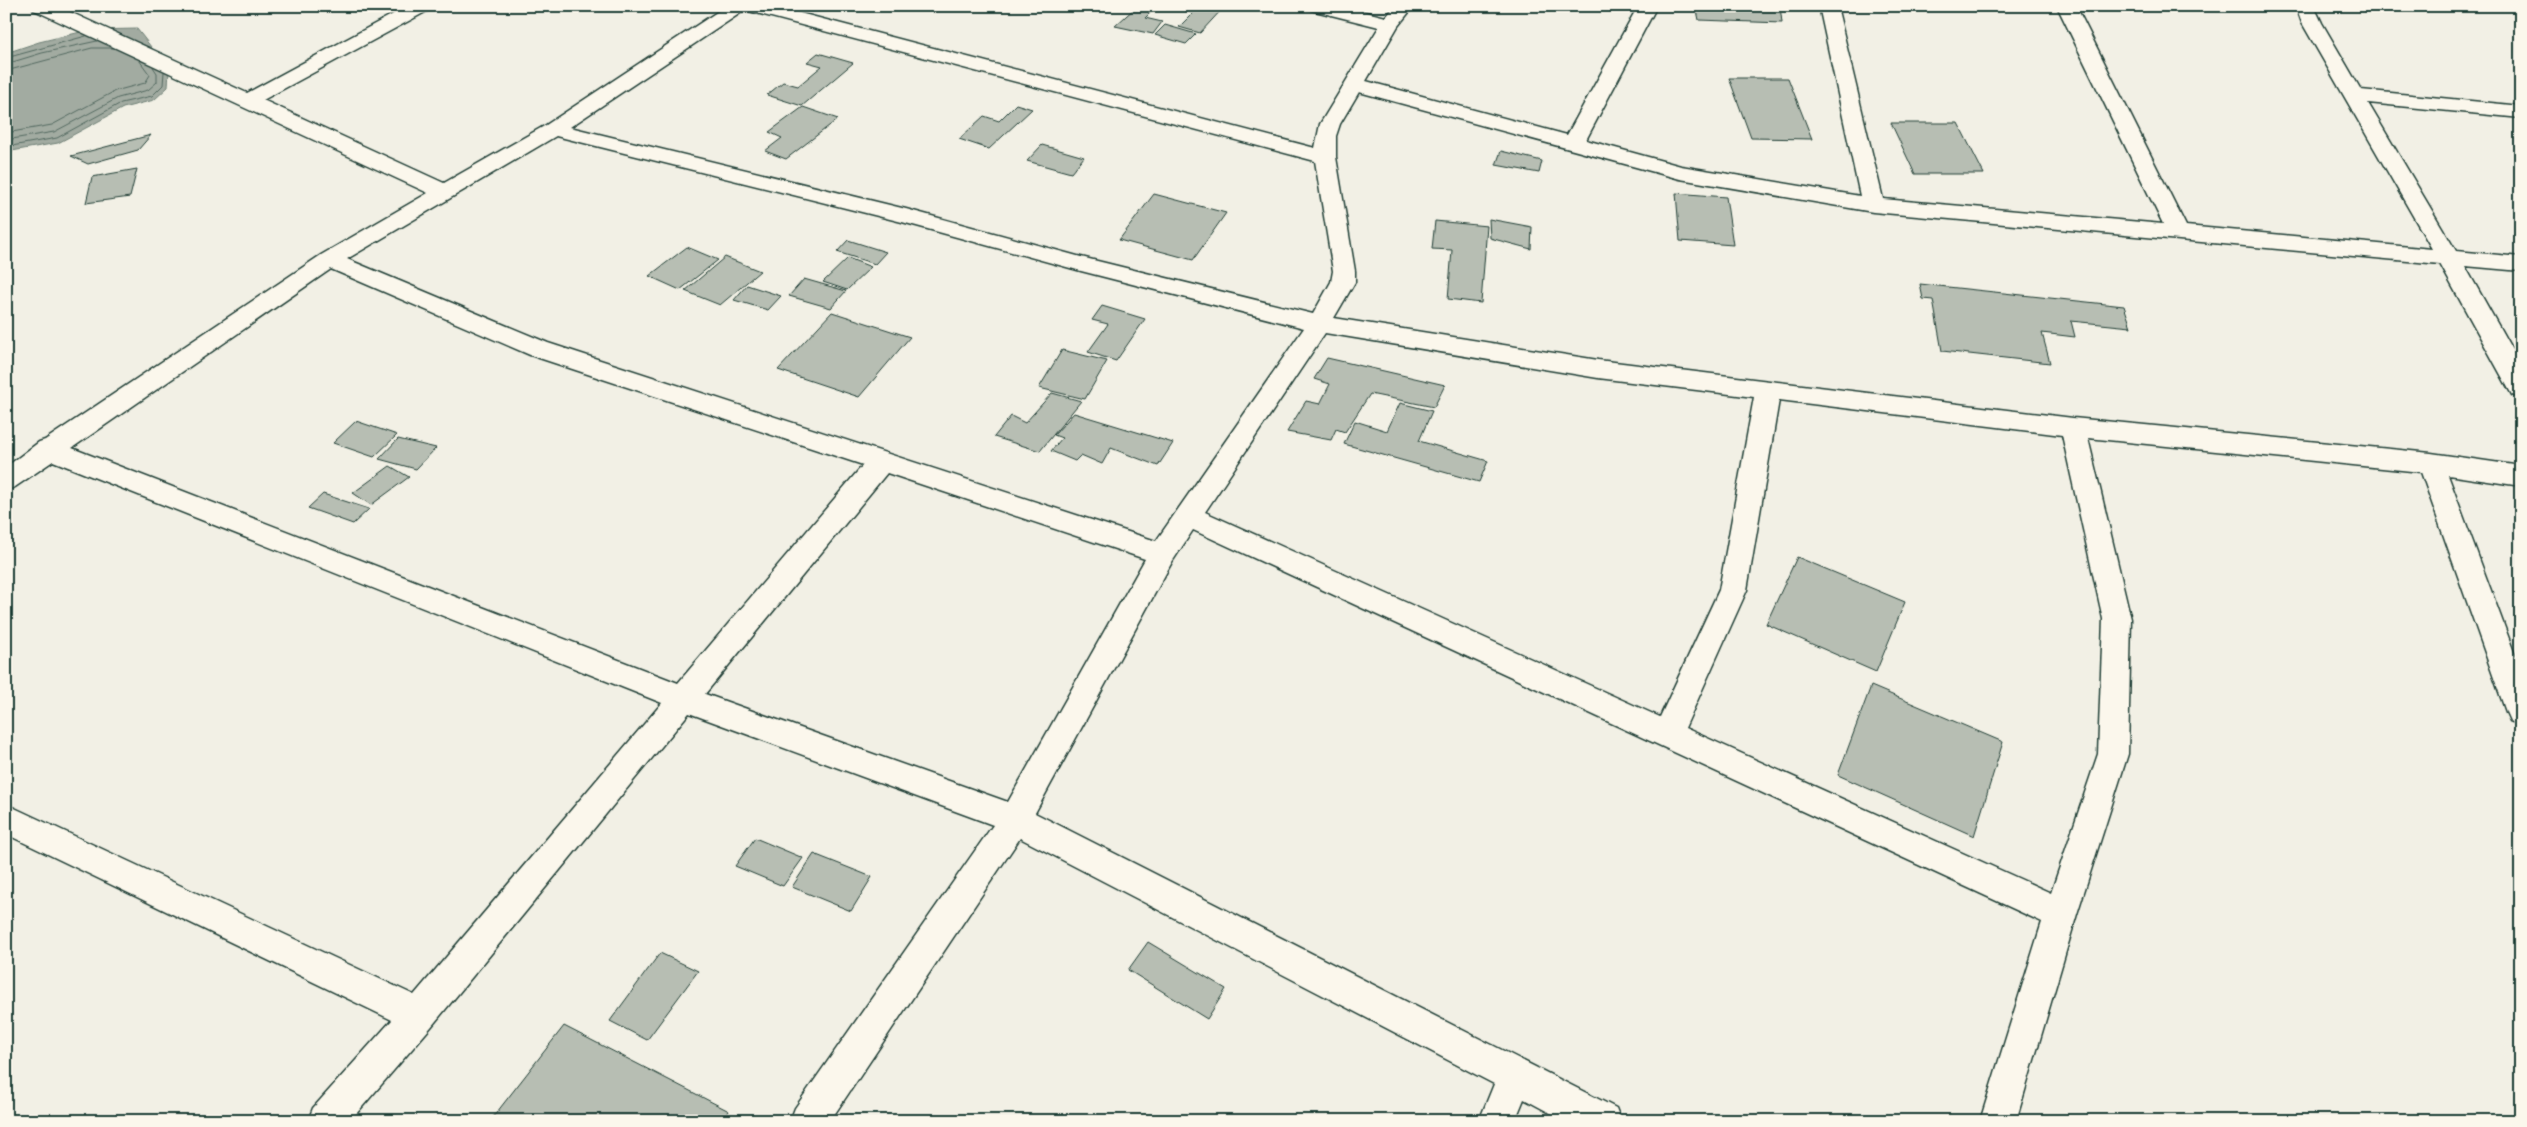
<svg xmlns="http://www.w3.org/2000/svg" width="2527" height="1127" viewBox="0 0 2527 1127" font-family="Mynerve,sans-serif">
<rect width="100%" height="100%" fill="#f2f0e5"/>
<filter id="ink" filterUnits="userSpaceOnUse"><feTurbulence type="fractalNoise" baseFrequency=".02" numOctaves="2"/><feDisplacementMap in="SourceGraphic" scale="10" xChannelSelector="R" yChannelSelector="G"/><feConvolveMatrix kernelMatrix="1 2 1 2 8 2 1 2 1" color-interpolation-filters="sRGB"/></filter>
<g filter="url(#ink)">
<polygon fill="#a2aba1" stroke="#6e7f75" points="137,29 169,70 168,87 154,100 123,108 58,143 6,152 6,53 39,42 89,30"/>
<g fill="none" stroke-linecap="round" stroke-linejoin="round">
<g stroke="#536960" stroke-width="1">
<polyline points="6,58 86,36"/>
<polyline points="6,64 42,53 97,41"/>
<polyline points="6,71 92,48 113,48"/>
<polyline points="6,133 52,125 115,91 145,83 150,75 139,60"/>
<polyline points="6,140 54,132 118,98 148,90 157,82 157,73 153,67"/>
<polyline points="6,147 57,138 121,103 152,96 163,85 164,72"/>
</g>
</g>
<g fill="#b7beb3" stroke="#1f3d34">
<polygon points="1137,6 1157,6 1145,18 1162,22 1153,34 1115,26"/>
<polygon points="1181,6 1222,6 1224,7 1200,33 1179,27 1193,13 1178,9"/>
<polygon points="1696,6 1780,6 1782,23 1699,20"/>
<polygon points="1165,25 1196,34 1186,44 1155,35"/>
<polygon points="818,53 853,63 802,106 767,95 783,82 798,86 822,66 807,62"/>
<polygon points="1729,78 1788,78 1812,139 1751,138"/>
<polygon points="1016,104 1032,109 989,149 959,139 984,116 999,121"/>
<polygon points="803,107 838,119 786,159 765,151 782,138 769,132"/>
<polygon points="1891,123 1958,123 1984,174 1915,174"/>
<polygon points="151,135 138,150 88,164 71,156"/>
<polygon points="1042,145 1084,157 1071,173 1027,161"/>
<polygon points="1501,151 1542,161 1539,173 1496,165"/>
<polygon points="137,169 130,197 86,203 92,177"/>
<polygon points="1676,193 1726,197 1733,245 1680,241"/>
<polygon points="1154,194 1226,213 1193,260 1119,240"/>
<polygon points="1489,219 1532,227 1531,249 1490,238"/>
<polygon points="1435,221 1487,226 1481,303 1448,299 1452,250 1432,249"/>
<polygon points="848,240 886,252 875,264 837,252"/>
<polygon points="687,247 718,260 680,290 649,276"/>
<polygon points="725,257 760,271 720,305 685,291"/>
<polygon points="848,258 871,267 847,290 823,282"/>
<polygon points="804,279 846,291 831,308 789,296"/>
<polygon points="1920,284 2124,306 2131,327 2071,321 2075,337 2042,333 2050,363 1942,351 1933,300 1923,299"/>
<polygon points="747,285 781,296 768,310 734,300"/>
<polygon points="1102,306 1145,319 1116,361 1088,352 1108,324 1092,320"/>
<polygon points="832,312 910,337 859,397 778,370"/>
<polygon points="1062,350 1107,361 1085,399 1039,388"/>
<polygon points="1327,358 1445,385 1434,407 1370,394 1345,432 1336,429 1331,440 1287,432 1306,401 1320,404 1330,384 1314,379"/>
<polygon points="1052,393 1081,401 1040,451 994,437 1011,416 1025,423"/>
<polygon points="1400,403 1432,411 1419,441 1488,461 1479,482 1344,444 1355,421 1387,431"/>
<polygon points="1074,413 1173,443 1158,466 1111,448 1102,464 1081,455 1075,461 1051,451 1062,438 1054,435"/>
<polygon points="356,421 397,435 374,457 333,443"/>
<polygon points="398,439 436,448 416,469 379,459"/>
<polygon points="390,466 409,477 371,505 353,493"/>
<polygon points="323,494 369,509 353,524 308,508"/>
<polygon points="1797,557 1905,602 1876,672 1766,624"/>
<polygon points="1871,686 2003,742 1974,836 1838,775"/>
<polygon points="755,838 803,858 783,886 735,866"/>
<polygon points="814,854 872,877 851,911 792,887"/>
<polygon points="1148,942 1226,989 1207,1019 1128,970"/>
<polygon points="660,953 698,971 647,1040 610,1021"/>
<polygon points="564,1026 729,1111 723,1121 490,1121"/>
</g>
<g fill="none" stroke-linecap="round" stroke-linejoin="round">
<g stroke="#1f3d34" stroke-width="3">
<path id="minor" d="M 32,6 L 57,6 L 247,93 L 408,6 L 431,6 L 429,10 L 263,100 L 444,183 L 546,125 L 726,6 L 773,6 L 1315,148 L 1320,124 L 1379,27 L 1311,10 L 1309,6 L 1342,6 L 1386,17 L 1395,6 L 1414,6 L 1398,26 L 1366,81 L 1567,135 L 1638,6 L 1657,6 L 1586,140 L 1681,166 L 1860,196 L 1819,6 L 1837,6 L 1883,199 L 2163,224 L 2057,6 L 2076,6 L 2186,226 L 2432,249 L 2302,23 L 2296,6 L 2314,6 L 2322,23 L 2361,90 L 2521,106 L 2521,118 L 2368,103 L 2456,251 L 2521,257 L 2521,271 L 2465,266 L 2521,366 L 2521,398 L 2512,395 L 2440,264 L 1873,212 L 1680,179 L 1359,92 L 1340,124 L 1336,136 L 1336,157 L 1355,271 L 1355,282 L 1334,318 L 1598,360 L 2073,418 L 2431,453 L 2521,466 L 2521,486 L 2448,475 L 2521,671 L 2521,725 L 2510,721 L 2506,712 L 2421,472 L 2088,438 L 2131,619 L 2128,754 L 2077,914 L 2016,1121 L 1980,1121 L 2042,922 L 1193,530 L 1172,562 L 1035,813 L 1616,1108 L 1621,1121 L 1565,1121 L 1524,1099 L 1515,1121 L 1479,1121 L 1494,1084 L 1020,838 L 830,1121 L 790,1121 L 795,1108 L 993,825 L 689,713 L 431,1027 L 350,1121 L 308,1121 L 313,1108 L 392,1020 L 6,834 L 6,804 L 414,995 L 662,703 L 53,461 L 15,487 L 6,490 L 6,467 L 39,442 L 45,440 L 321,255 L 428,193 L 34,10 ZM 745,10 L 1315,161 L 1333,271 L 1331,282 L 1313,314 L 1081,257 L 906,209 L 570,127 ZM 556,136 L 902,222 L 1081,271 L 1304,328 L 1156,541 L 548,343 L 347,259 ZM 331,269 L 530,355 L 863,465 L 678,683 L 72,448 ZM 1325,333 L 1598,378 L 1754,397 L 1719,590 L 1660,717 L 1205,512 ZM 1779,400 L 2062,435 L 2103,619 L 2098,754 L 2051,893 L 1685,728 L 1747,590 ZM 887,473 L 1145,559 L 1008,802 L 705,694 Z"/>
</g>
<use href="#minor" fill="#fbf7ec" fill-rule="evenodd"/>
</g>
</g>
<rect width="2527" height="1127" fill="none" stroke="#fbf7ec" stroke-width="25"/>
<rect x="12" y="12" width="2502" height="1102" fill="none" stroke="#1f3d34" stroke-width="2" filter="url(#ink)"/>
</svg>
